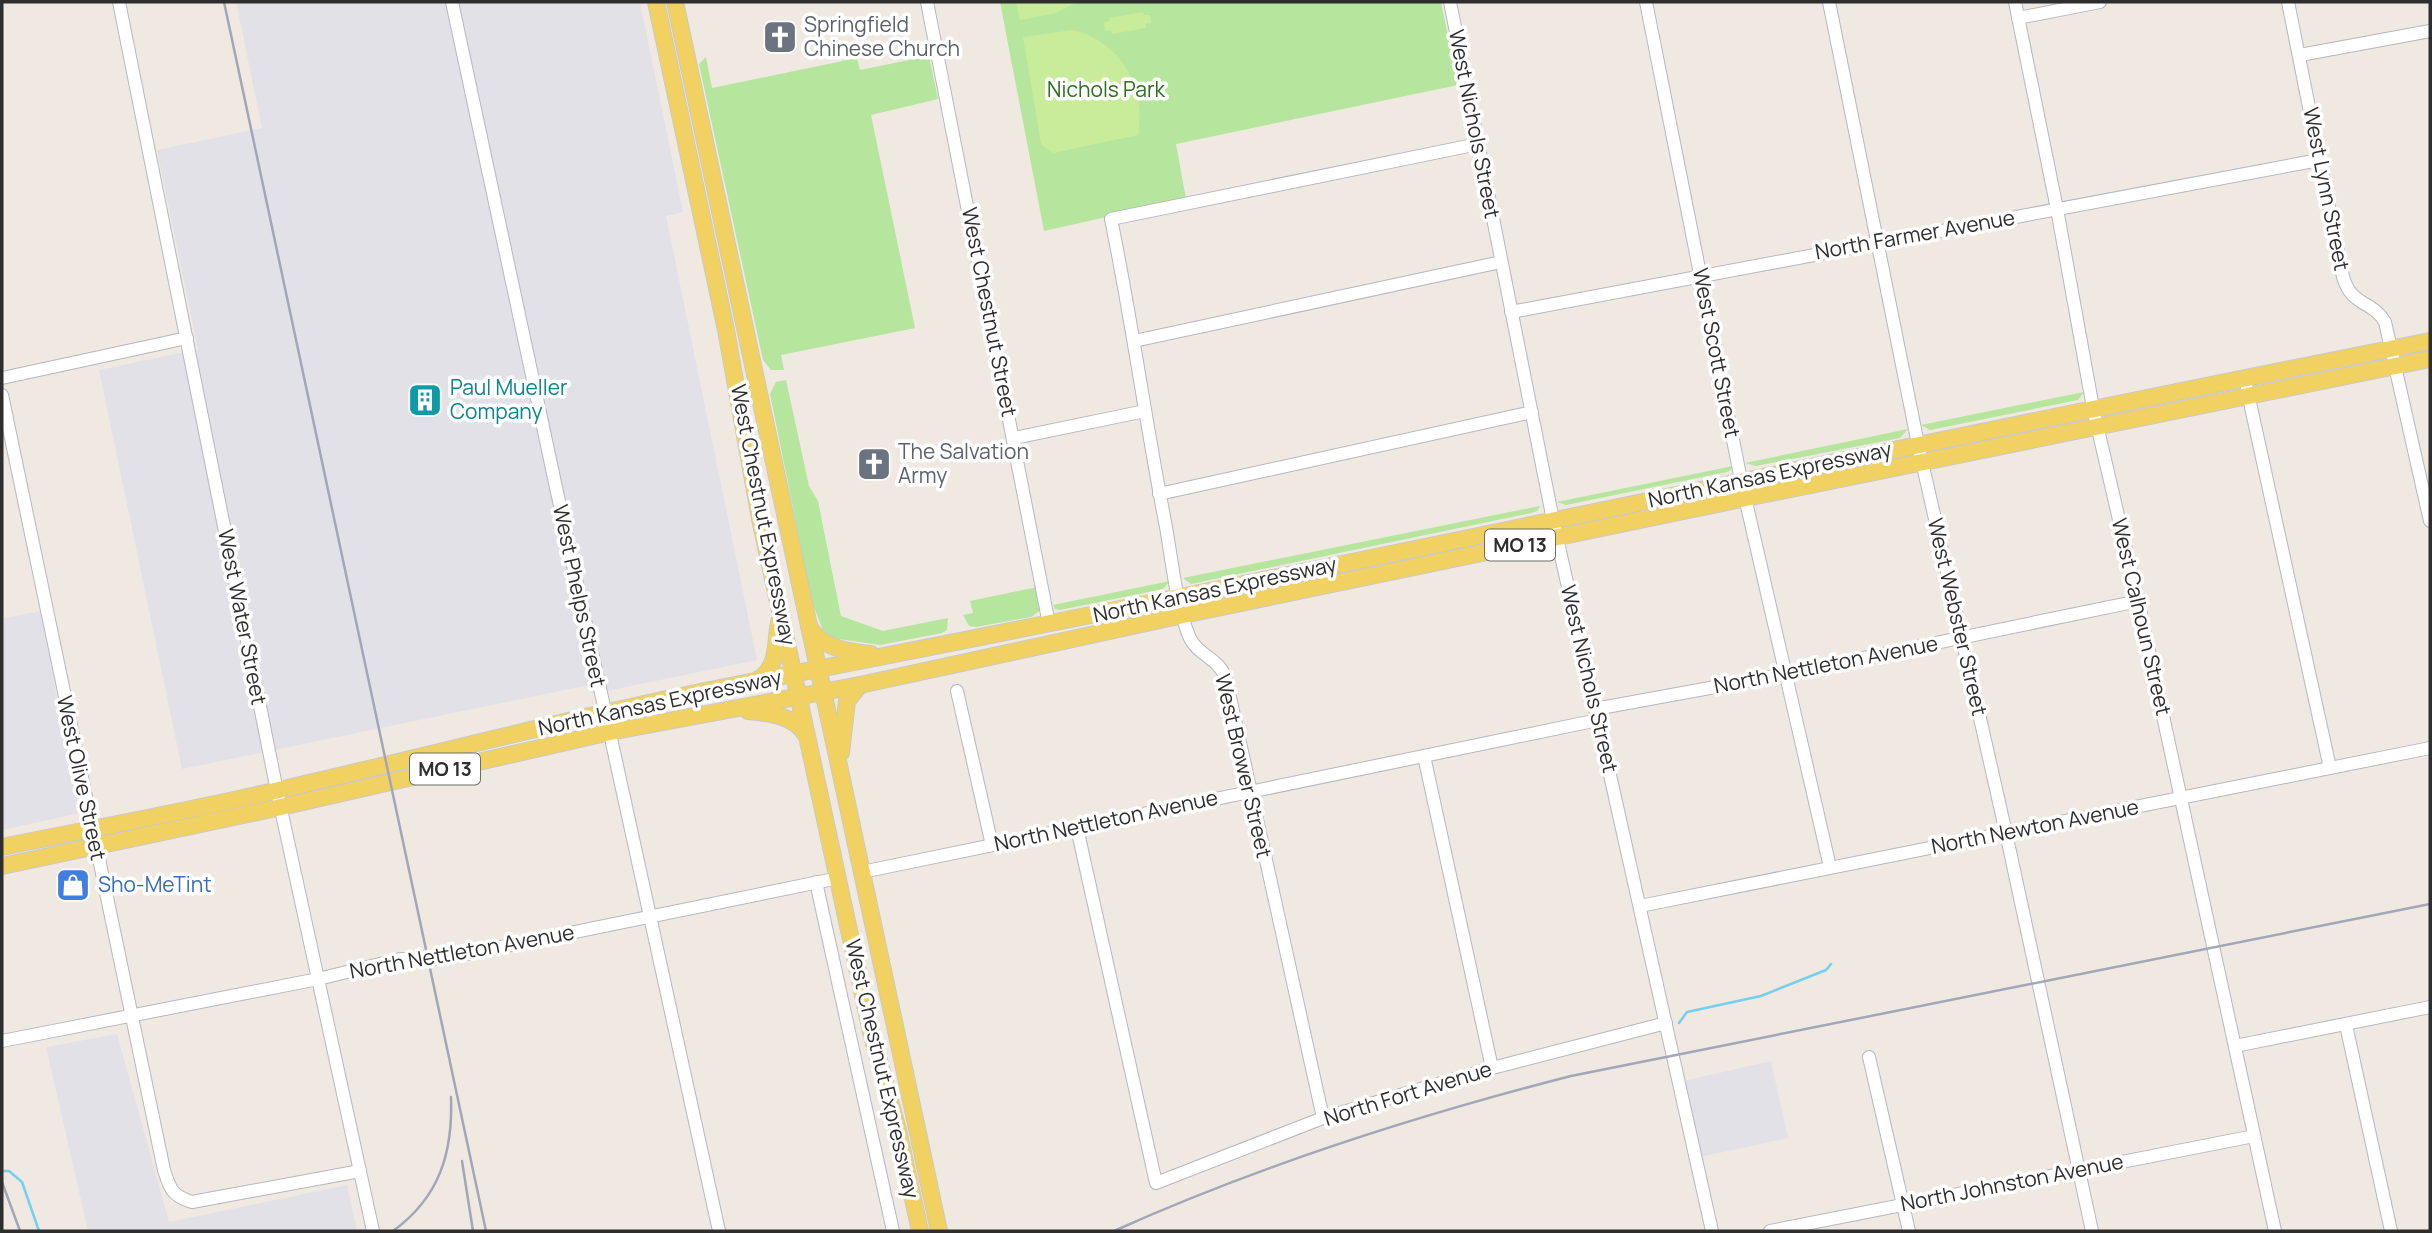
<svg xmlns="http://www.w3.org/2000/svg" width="2432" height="1233" viewBox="0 0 2432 1233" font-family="Manrope,sans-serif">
<rect width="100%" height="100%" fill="#efe9e1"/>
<g fill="#e3e1e8">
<polygon points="236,2 640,2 683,212 666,216 757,660 592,694 589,685 182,769 99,370 198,349 157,150 262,128"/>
<polygon points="40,611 80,813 2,830 2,619"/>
<polygon points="117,1034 169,1222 347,1185 357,1231 88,1231 46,1047"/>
<polygon points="1771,1061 1788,1138 1700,1157 1684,1081"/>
</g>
<g fill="#b6e59e">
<polygon points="1000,2 1441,2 1458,85 1176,144 1186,199 1044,231"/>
<polygon points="929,56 938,99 871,115 915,328 781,355 784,370 771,370 763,360 699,64 706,57 712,88 857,58 860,70"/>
<polygon points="786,380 809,486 818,501 841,616 883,631 948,618 947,630 942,633 880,645 832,638 823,630 812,602 770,394 776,382"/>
<polygon points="2084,392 2078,400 1930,430 1921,425"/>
<polygon points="1908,429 1900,438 1756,466 1745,463"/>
<polygon points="1733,466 1731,470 1727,472 1566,505 1557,502"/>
<polygon points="1540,506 1537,511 1531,513 1191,584 1183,578"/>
<polygon points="1170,581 1163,589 1060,610 1055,609 1053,605"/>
<polygon points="1038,587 1041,610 1031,617 976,627 969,626 963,615 973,613 970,601"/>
</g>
<g fill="#c9ec9a">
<polygon points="1016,2 1077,2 1056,13 1020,20"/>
<polygon points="1143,12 1144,15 1150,15 1151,23 1146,24 1146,28 1112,34 1111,30 1105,31 1104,22 1109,21 1109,18"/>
<path d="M 1073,30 C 1120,41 1147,88 1138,135 L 1053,153 L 1041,144 L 1023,37 Z"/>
</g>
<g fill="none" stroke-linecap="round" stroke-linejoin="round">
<g stroke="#75cff0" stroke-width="2.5">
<polyline points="1679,1023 1687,1012 1761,996 1826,970 1831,964"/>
<polyline points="2,1171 9,1171 22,1182 39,1231"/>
</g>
<g stroke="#b4b7c1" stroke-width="14">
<g id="minor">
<polyline points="119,2 277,791 373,1231"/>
<polyline points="452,2 557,492 719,1231"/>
<polyline points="927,2 1049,624"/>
<polyline points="1450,2 1553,520 1712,1231"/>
<polyline points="1646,2 1741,480 1830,867"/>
<polyline points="1829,2 1918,444 2006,833 2092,1231"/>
<polyline points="2015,2 2057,209 2093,408 2138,601 2275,1231"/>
<path d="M 2288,2 L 2343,277 C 2352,307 2372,300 2385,322 L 2430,521"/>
<polyline points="2018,18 2100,2"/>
<polyline points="2300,55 2430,31"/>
<polyline points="1511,312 2319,160"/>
<polyline points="1134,341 1501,262"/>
<polyline points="2,378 187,338"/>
<polyline points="2247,389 2330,768"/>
<path d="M 2,395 L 164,1170 C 170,1189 172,1196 192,1202 L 360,1171"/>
<polyline points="1014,438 1145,411"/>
<polyline points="1159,494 1532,412"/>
<polyline points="957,691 992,845"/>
<polyline points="1595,709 1786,674 2138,601"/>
<polyline points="1424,756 1492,1068"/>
<polyline points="1077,828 1156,1183 1323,1118 1492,1068 1666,1023"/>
<polyline points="862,872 1598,720"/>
<polyline points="816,882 893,1231"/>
<polyline points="1640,906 2430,748"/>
<polyline points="2346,1025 2391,1231"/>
<polyline points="2,1041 318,979 400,959 433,959 457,956 839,878"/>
<polyline points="2235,1046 2430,1007"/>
<polyline points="1869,1057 1909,1231"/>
<path d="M 1323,1118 L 1226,679 C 1219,657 1197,656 1189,636 C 1176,604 1172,561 1166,527 C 1146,425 1132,321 1111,219 L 1478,144"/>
<polyline points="1770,1231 2254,1136"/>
</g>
</g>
<g stroke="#c9c9c9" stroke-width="18">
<g id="major">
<polyline points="656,2 726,330 760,519 871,1032 898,1130 920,1231"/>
<polyline points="675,2 939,1231"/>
<path d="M 809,626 C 820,648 849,652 871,654"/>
<path d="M 757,680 C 779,669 775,643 779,622"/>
<path d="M 748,711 C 770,713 797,716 807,737"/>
<polyline points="841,753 847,701 860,685"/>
<path d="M 2,847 C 95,828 189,811 283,789 C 441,753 597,711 756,681 C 1316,573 1872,452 2430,341"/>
<polyline points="2,866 281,807 610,732 860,685 1183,615 1746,498 2430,359"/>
</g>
</g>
<use href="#minor" stroke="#fff" stroke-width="12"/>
<use href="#major" stroke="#f2d163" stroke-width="16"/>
<g stroke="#a3a6b8" stroke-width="2.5">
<polyline points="224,2 486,1231"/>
<polyline points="462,1161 473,1231"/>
<polyline points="2,1182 20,1231"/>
<path d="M 393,1231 C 440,1197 453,1152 451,1097"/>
<path d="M 1114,1231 C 1261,1165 1415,1116 1571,1076 L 2430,904"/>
</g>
</g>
<defs>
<g id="church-square" transform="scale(1.75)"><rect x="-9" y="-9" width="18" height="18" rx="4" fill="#6b7280" stroke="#fff"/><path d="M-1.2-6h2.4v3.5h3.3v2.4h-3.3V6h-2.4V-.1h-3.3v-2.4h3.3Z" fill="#fff"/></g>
<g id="building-square" transform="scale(1.75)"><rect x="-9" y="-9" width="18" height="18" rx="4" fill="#0f9aa8" stroke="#fff"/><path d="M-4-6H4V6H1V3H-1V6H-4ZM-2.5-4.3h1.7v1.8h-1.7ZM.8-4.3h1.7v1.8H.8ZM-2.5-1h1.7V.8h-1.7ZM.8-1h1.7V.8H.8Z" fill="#fff"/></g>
<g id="shop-square" transform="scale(1.75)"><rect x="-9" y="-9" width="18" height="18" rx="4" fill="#3f7fe0" stroke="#fff"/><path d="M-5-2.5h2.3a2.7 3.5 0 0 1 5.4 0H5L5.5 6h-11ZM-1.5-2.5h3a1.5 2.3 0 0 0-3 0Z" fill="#fff"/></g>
</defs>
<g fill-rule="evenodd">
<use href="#church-square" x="780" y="37"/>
<use href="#building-square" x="425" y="400"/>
<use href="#church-square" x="874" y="464"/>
<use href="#shop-square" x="73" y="885"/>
</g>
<g text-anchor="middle" stroke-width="7" stroke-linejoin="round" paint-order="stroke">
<g fill="#fff" stroke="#6d6d6d" stroke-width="2">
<rect x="1485" y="529.5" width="70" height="31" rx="5"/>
<rect x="410" y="753.5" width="70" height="31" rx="5"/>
</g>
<g font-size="19" font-weight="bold" fill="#2e2e2e">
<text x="1520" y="552">MO 13</text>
<text x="445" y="776">MO 13</text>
</g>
<g font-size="21" fill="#5b616d" stroke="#fff" text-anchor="start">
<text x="804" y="32">Springfield<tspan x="804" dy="24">Chinese Church</tspan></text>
<text x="898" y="459">The Salvation<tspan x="898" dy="24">Army</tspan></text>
</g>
<g font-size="21" fill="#2c6e1b" stroke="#fff">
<text x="1106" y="97">Nichols Park</text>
</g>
<g font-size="21" fill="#2e2e2e" stroke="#fff">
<text transform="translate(1474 124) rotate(79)" y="7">West Nichols Street</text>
<text transform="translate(2326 189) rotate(79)" y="7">West Lynn Street</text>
<text transform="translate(1915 235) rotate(-10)" y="7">North Farmer Avenue</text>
<text transform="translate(989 312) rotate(79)" y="7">West Chestnut Street</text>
<text transform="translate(1716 353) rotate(79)" y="7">West Scott Street</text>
<text transform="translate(1770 475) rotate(-12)" y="7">North Kansas Expressway</text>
<text transform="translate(763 515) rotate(79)" y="7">West Chestnut Expressway</text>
<text transform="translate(1215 590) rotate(-12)" y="7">North Kansas Expressway</text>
<text transform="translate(579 596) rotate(78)" y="7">West Phelps Street</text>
<text transform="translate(242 617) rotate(79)" y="7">West Water Street</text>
<text transform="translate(1957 617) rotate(77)" y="7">West Webster Street</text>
<text transform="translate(2141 617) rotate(77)" y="7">West Calhoun Street</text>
<text transform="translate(1826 665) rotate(-11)" y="7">North Nettleton Avenue</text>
<text transform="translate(1589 679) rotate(77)" y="7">West Nichols Street</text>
<text transform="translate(660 703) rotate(-12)" y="7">North Kansas Expressway</text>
<text transform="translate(1243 766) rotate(77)" y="7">West Brower Street</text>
<text transform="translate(81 778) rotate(78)" y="7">West Olive Street</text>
<text transform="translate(1106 821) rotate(-12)" y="7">North Nettleton Avenue</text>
<text transform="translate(2035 827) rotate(-11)" y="7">North Newton Avenue</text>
<text transform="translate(462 952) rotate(-10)" y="7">North Nettleton Avenue</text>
<text transform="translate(882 1069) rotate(77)" y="7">West Chestnut Expressway</text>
<text transform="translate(1408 1094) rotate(-17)" y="7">North Fort Avenue</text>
<text transform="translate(2012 1183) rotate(-11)" y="7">North Johnston Avenue</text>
</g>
<g font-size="21" fill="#0d838f" stroke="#fff" text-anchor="start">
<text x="450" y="395">Paul Mueller<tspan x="450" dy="24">Company</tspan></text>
</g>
<g font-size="21" fill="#366cbe" stroke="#fff" text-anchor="start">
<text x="98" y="892">Sho-MeTint</text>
</g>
</g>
<rect width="2432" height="1233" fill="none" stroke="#2e2e2e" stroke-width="7"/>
</svg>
